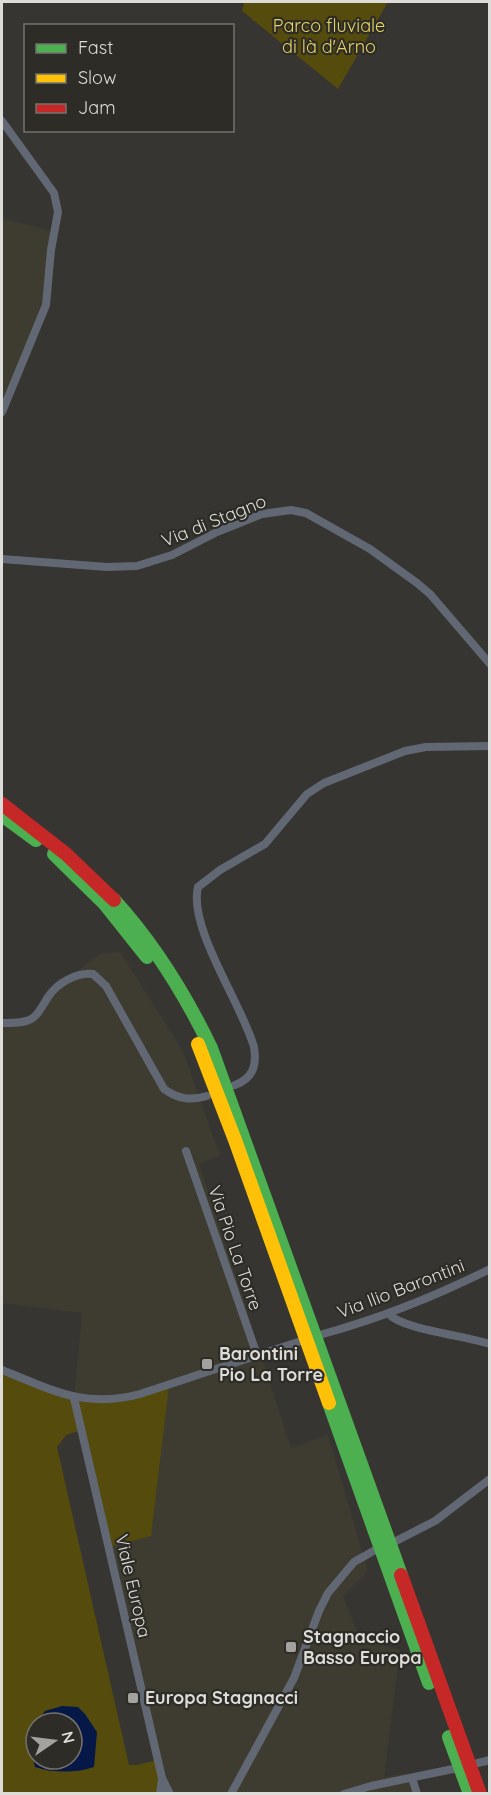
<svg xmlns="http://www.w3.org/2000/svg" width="491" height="1795" viewBox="0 0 491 1795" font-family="Quicksand,sans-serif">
<rect width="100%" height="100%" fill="#363531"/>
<g fill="#3e3c30">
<polygon points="2,218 51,231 43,303 2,402"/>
<polygon points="120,952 183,1051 220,1156 199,1163 291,1448 328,1435 368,1571 343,1596 360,1639 400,1650 384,1777 407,1773 412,1793 160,1793 161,1789 108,1547 140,1394 74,1398 82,1313 2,1303 2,1023 29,1020 61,983 100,954"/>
</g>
<g fill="#554b0c" fill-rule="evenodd">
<polygon points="244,2 388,2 338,89 242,11"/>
<path d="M 2,1370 L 90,1400 L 169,1385 L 151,1536 L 108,1547 L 82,1430 L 66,1435 L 57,1447 L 129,1765 L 137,1765 L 157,1760 L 160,1793 L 2,1793 ZM 45,1711 L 96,1732 L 84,1770 L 49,1771 L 36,1767 L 31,1752 L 35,1727 Z"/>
</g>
<path fill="#061848" d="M 62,1706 L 78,1707 L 85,1714 L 97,1732 L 94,1767 C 76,1773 54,1773 35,1767 L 31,1752 L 36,1725 L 36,1759 L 72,1759 L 72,1723 L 37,1723 L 45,1711 Z"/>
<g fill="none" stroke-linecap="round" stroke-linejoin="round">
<g stroke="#616874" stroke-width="8">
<polyline points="2,121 54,193 58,212 51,250 46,305 2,412"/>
<polyline points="2,559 107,567 137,566 172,555 217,532 262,514 291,510 306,513 370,549 417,583 430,594 490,664"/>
<path d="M 2,1023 C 11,1023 26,1024 34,1017 C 40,1012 44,1003 48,997 C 57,983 77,972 93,974 L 106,986 L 164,1089 C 178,1099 190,1101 207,1096"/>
<path d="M 235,1085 C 253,1078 257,1066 254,1047 C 242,1004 188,928 198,887 L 220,870 L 265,844 L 307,794 L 324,783 L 405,751 L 426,747 L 490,746"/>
<polyline points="186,1151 257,1355"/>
<path d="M 389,1314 C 401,1329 467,1336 490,1344"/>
<path d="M 323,1334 C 381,1318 436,1296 490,1269"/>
<path d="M 2,1370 C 52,1390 85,1409 140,1394 L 298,1342"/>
<polyline points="74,1398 162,1778 170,1794"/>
<polyline points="396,1541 435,1521 490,1479"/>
<polyline points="478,1763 490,1760"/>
<polyline points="412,1778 417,1794"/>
<polyline points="160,1794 162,1780"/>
<polyline points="231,1794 294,1678 319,1611 328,1593 354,1562 377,1549"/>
<polyline points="344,1794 371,1786 453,1769"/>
</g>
<g stroke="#4caf50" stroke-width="14">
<polyline points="2,815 36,840"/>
<polyline points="54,854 104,903 147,957"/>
<path d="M 114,900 C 154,944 185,994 211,1048 L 401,1575"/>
<polyline points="329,1403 429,1683"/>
<polyline points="449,1737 470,1794"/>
</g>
<polyline stroke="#ffc107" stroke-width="14" points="198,1044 235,1140 329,1403"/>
<g stroke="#c62828" stroke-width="14">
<polyline points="2,804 66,854 114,900"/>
<polyline points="401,1575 480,1794"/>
</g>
</g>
<g fill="#a3a29e" stroke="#2d2c26" stroke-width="2">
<rect x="201" y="1358" width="12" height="12" rx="3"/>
<rect x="285" y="1641" width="12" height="12" rx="3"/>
<rect x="127" y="1692" width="12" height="12" rx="3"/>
</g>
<g text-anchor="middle" stroke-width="4.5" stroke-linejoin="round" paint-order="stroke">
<g font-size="18" fill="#e7d466" stroke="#2d2c26">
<text x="329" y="32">Parco fluviale<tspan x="329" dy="21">di là d'Arno</tspan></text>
</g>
<g font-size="18" fill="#dddcd8" stroke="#2d2c26">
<text transform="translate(214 521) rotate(-22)" y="6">Via di Stagno</text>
<text transform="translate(235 1248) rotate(71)" y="6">Via Pio La Torre</text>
<text transform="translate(401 1289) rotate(-21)" y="6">Via Ilio Barontini</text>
<text transform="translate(133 1586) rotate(77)" y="6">Viale Europa</text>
</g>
<g font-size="18" font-weight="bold" fill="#dddcd8" stroke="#2d2c26" text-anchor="start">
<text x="219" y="1360">Barontini<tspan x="219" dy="21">Pio La Torre</tspan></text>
<text x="303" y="1643">Stagnaccio<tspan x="303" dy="21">Basso Europa</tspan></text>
<text x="145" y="1704">Europa Stagnacci</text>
</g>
</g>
<rect width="491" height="1795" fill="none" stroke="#dddcd8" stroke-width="6"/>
<rect x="24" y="24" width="210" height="108" fill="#2d2c26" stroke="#73726d" stroke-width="1.5"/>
<rect x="36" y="44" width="30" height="9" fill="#4caf50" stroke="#73726d" stroke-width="1.5"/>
<text x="78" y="54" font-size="18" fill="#dddcd8">Fast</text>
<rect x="36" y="74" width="30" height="9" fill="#ffc107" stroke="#73726d" stroke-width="1.5"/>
<text x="78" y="84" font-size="18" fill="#dddcd8">Slow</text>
<rect x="36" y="104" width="30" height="9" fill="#c62828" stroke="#73726d" stroke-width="1.5"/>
<text x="78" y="114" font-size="18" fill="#dddcd8">Jam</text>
<g transform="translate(54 1741) rotate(76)"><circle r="28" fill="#2d2c26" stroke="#73726d" stroke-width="1.5"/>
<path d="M0-4.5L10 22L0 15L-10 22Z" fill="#a3a29e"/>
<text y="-9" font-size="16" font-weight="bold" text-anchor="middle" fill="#dddcd8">N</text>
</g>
</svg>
